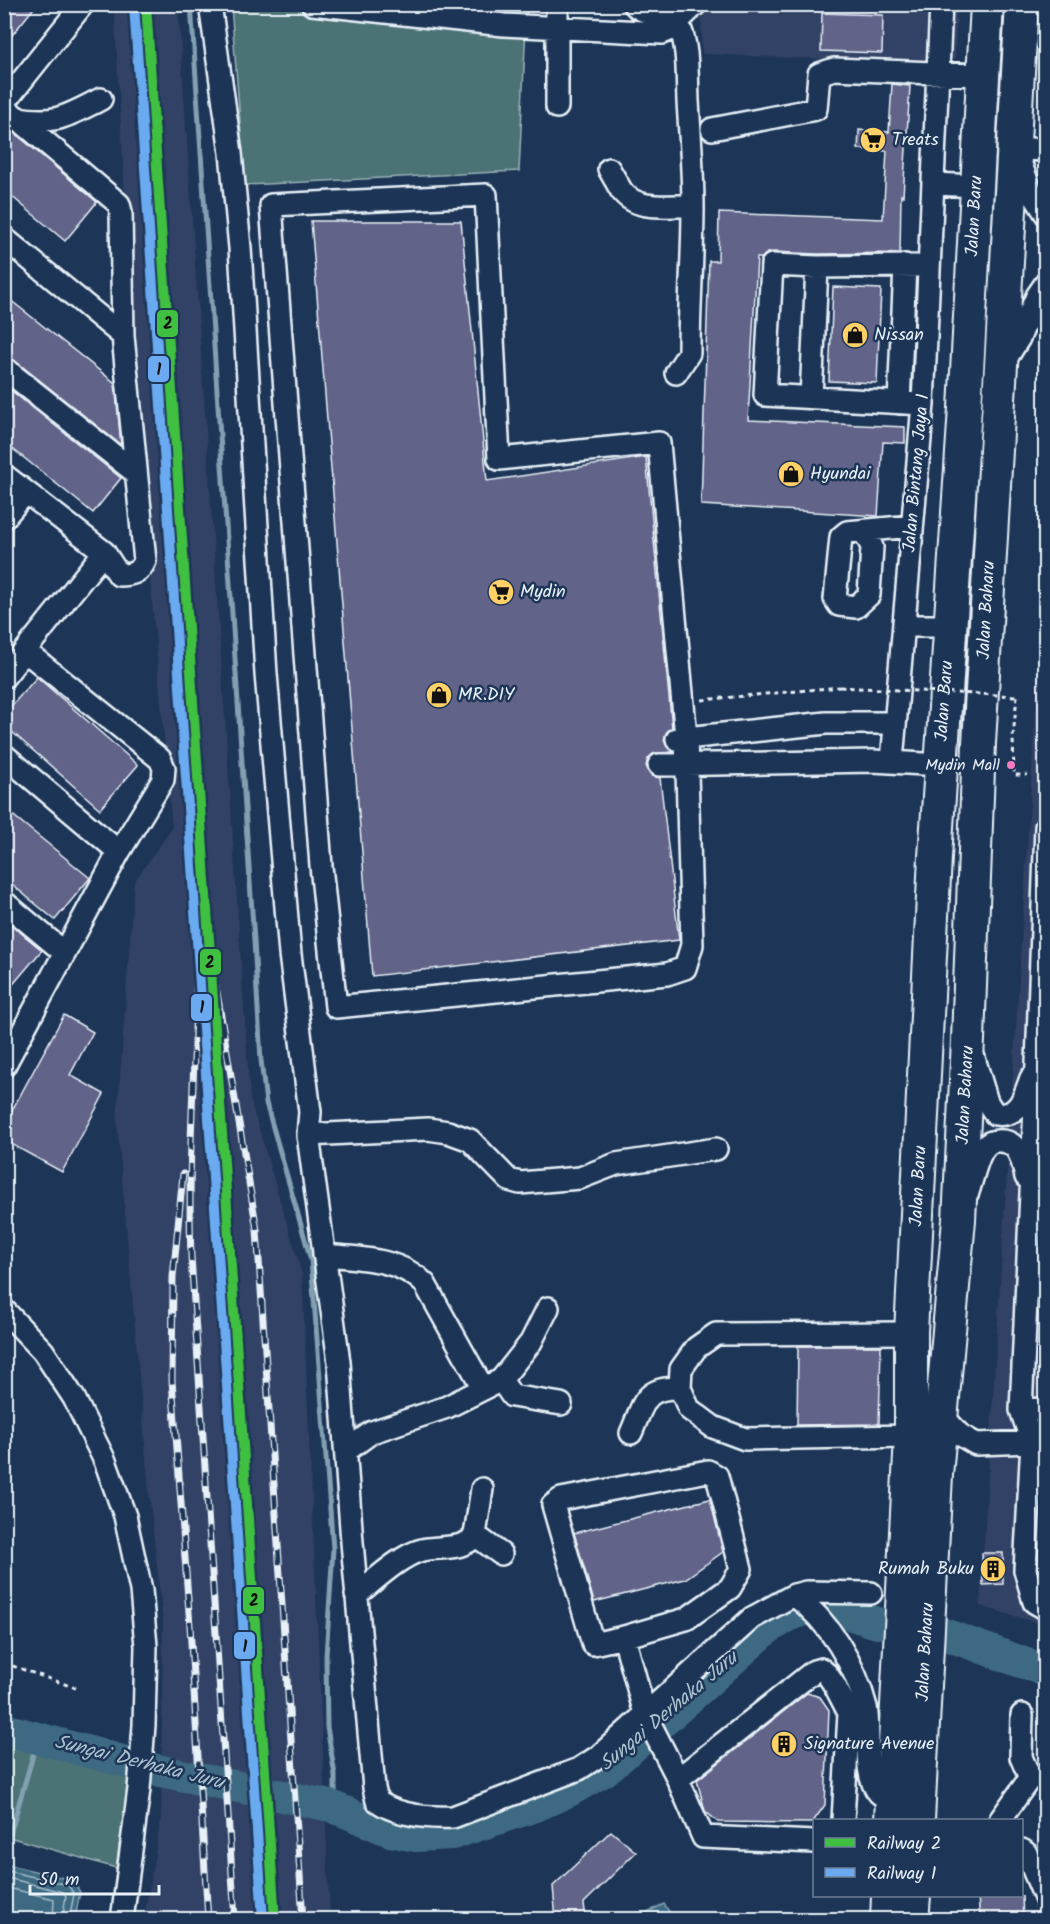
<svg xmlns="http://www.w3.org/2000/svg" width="1050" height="1924" viewBox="0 0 1050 1924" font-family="Kalam,sans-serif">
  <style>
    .built { fill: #324366 }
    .green { fill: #4b7275; stroke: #9ab2b6; stroke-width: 1.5 }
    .water { fill: #3e6a82; stroke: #82a0b1; stroke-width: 1.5 }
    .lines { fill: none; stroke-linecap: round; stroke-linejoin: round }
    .shore { stroke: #a4bbc9; stroke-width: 1.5 }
    .stream { stroke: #82a0b1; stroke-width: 5 }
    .river { stroke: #3e6a82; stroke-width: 32 }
    .building { fill: #626488; stroke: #e8f1f8; stroke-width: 1.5 }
    .minor-casing { stroke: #e8f1f8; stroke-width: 26 }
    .highway-casing { stroke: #e8f1f8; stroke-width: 36 }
    .path { stroke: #e8f1f8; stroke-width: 3; stroke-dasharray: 4.5 4.5; stroke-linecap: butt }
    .minor { stroke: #1d3557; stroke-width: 21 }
    .highway { stroke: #1d3557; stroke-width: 32 }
    .rail-casing { stroke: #e8f1f8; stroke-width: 7 }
    .rail { stroke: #1d3557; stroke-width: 4.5; stroke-dasharray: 14; stroke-linecap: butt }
    .path-bridge { stroke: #e8f1f8; stroke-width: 3; stroke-dasharray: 4.5 4.5; stroke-linecap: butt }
    .rail-1-casing { stroke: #1d3557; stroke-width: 15 }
    .rail-2-casing { stroke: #1d3557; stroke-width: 15 }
    .rail-1 { stroke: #40c040; stroke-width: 10 }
    .rail-2 { stroke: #6baaf1; stroke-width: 10 }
    .bus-dot { fill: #fe7ac1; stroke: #1d3557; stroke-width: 2 }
    .labels { text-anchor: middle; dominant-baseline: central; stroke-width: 5; stroke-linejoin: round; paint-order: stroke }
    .bus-label { font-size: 16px; fill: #e8f1f8; stroke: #1d3557; text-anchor: end }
    .poi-label { font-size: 18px; fill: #e8f1f8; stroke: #1d3557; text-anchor: start }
    .street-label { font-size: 18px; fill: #e8f1f8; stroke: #1d3557 }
    .water-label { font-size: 20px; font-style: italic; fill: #acc2cf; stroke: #1d3557 }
    .line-badge { stroke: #1d3557; stroke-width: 2 }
    .pale-badge-label { font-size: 16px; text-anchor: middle; font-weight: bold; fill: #111 }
  </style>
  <rect width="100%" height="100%" fill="#1d3557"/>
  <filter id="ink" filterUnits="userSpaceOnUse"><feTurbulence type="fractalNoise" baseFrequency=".0167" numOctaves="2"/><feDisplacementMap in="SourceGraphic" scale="12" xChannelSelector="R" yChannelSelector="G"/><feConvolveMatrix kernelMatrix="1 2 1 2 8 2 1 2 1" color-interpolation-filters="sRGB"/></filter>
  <g filter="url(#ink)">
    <path class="built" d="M706,4l251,1 -2,54h-134l-119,-5 -1,-47z
      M114,5h64l72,1094 52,175 28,645h-186l17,-100 2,-196 -14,-132 -32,-371 17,-238 38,-54 -31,-354z
      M1045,561v1064l-65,-19z"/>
    <path class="green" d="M231,5h296l-8,166 -274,14z
      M4,1738l126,34 -14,96 -111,-32z"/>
    <path class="water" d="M5,1864l67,16 8,12 -5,27h-70z
      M664,1904l10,15h-41z"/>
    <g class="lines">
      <path class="shore" d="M4,1870l64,15 6,9 -5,26
        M4,1877l59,15 3,4 -4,24
        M4,1887l50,12 -1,21"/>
      <path class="stream" d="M191,4l63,937 7,119 5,43 45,157 22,289 -7,107 1,71 8,48v23l-4,8
        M4,1855l34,-117"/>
      <path class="river" d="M944,1634l102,37
        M4,1729l152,41 175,36 59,25 26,5 36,-2 84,-28 35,-16 33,-19 63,-53 100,-89 23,-14 30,-10 57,18"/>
    </g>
    <path class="building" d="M4,4h33l-33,41z
      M822,13l61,2 -1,38 -61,-2z
      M892,84l18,2 -7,110 -2,-1 -1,58 -83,1 -44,-2 -6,1 -5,5h-5l-9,162 157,7v16l-22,-1 -5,74 -177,-11 8,-244h9l1,-48 164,6 4,-68 -29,-2 1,-19 30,2z
      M4,124l93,78 -32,39 -61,-51z
      M311,221h150l26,260 159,-24 26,271 -6,5 -2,7 3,7 7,5 -21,2 -5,5 -2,7 6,10 8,2 19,162 -307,36z
      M833,287l48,2 -4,94 -48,-2z
      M4,295l111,88 6,62 -117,-93z
      M4,385l117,93 -28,35 -89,-71z
      M37,677l101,88 -38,44 -96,-84v-11z
      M4,808l86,70 -35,42 -51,-42z
      M4,919l38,31 -38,45z
      M64,1015l29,17 -23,43 34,19 -42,78 -58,-32v-15z
      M798,1346h83l-2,78 -82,1z
      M710,1499l13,53 -38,27 -91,23 -20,-69z
      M982,1553h21v31l-20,1z
      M807,1693l13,4 9,13 -4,95 -13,18 -94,-1 -13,-11 -8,-31z
      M611,1831l25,21 -52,51 2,17h-30l-3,-34z
      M978,1896h44l1,24h-43z"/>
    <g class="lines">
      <defs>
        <path id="minor" d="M210,4l21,149 9,95 26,426 24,280 20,158 -2,23 31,227 13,180 22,246 3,13c21,15 51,17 76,16l126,-48 20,-13 153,-138 42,-23 12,-3 65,1
          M312,4l192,21 158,8 7,-3 27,-26
          M557,4v103
          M634,4c11,13 35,6 44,20 11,18 9,57 10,77 2,35 5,71 5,106 0,49 -4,98 -4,146l-13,20
          M4,103l79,-99
          M4,107l115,97 2,8 2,124 22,225c-5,12 -14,14 -26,14l-15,-23 -100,-77
          M17,118c41,6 48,-1 84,-19
          M712,129l104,-20 3,-35 15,-5 149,6
          M1046,150l-31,-2 15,41 16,25
          M609,169c4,7 8,14 12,21 15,22 48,15 72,16
          M934,184l43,2
          M486,195l13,264 160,-16 27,294 6,208 -7,23 -18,6 -331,33 -15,-141 -50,-661z
          M4,238l119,98
          M817,267l100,-1
          M1004,362l15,-24 18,-42 9,-13
          M4,368l132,105
          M811,398l6,-131 -45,-2 -7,130c53,3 105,6 158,9
          M899,403l6,-138
          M4,518l22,-26
          M864,531l8,16 -3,48 -13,12 -17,-2 -4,-6 6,-62 6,-5 65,-6
          M904,626h46
          M4,677l100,-125
          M677,739l149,-16h69
          M4,755l115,97
          M892,761l31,-357 18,-400
          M659,765l214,-4 68,4
          M1046,827l-9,236 -16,347 11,32 14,-2
          M4,902l61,51
          M974,1058l13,44 8,12c24,4 29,-17 36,-36
          M4,1066l115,-214 44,-72 1,-12 -4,-9 -135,-108
          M308,1135l120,-6 20,3 22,8 39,40 11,3 60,-5 36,-14 100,-15
          M968,1192c4,-11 9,-37 17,-45 3,-4 7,-6 12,-6 22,-2 25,19 29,36
          M324,1255c34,3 76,3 101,29l58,104
          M4,1310l39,41 31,47 31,63 20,55 16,74 5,56 -2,79 -5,64 -17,131
          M911,1333l-195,1 -20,14 -15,21 -1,19 9,21 24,18 32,12 166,-3
          M501,1380l11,16 49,8
          M1021,1410l25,-1
          M942,1415l17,19 17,10 56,-2 -7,128 9,32 12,7
          M631,1433c13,-29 12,-46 49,-45
          M346,1451l26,-19 75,-25 54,-27 30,-38 17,-34
          M475,1535l26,19
          M356,1595c18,-14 45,-40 66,-45 17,-4 43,1 53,-15l7,-46
          M794,1595c35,26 61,69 72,112 5,22 -4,69 13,86 3,3 9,5 13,7
          M624,1637l62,-18 44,-31 11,-19 -24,-93 -9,-5 -147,28 -8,6 40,139 31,-7 21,77 30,59 28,64 111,5
          M1022,1715l-1,42 9,21
          M678,1779l136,-108 7,-2 6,5 8,12 14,27 -6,107
          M1000,1820l30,-42 16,-1
          M1022,1850l4,3 20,47"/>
        <path id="highway" d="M891,1820l20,-384v-103l24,-476 30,-449 22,-404
          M918,1820l18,-345 23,-255 9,-180 11,-297 43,-739
          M887,1920l1,-24
          M912,1920l2,-24"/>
      </defs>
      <use href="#minor" class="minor-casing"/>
      <use href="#highway" class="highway-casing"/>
      <path class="path" d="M1017,696l-4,41 1,38h13
        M702,700l138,-13
        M4,1663l72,25"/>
      <use href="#minor" class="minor"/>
      <use href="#highway" class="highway"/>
      <defs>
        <path id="rail" d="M170,530c7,55 17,109 23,164
          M194,891l1,-157
          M208,939l49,291 46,690
          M197,940c0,105 -10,211 -6,316l44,664
          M183,1174l-10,103 -1,103 18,246 18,294"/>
      </defs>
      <use href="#rail" class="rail-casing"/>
      <use href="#rail" class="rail"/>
      <path class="path-bridge" d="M840,687l177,9"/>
      <defs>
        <path id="rail-1" d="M146,4l129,1916"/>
        <path id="rail-2" d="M134,5l129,1915"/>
      </defs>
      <use href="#rail-1" class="rail-1-casing"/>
      <use href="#rail-2" class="rail-2-casing"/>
      <use href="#rail-1" class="rail-1"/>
      <use href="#rail-2" class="rail-2"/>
    </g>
  </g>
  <defs>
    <symbol id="supermarket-disc" viewBox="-11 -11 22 22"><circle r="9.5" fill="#ffd166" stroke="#1d3557"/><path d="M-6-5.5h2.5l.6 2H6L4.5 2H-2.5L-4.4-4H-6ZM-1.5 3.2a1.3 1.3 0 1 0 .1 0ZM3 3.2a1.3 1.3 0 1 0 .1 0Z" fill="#111"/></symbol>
    <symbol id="shop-disc" viewBox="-11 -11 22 22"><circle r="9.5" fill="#ffd166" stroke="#1d3557"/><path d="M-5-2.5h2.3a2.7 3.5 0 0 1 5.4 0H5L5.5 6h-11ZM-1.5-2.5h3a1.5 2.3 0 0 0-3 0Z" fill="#111"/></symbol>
    <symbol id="building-disc" viewBox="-11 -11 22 22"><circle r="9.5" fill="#ffd166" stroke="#1d3557"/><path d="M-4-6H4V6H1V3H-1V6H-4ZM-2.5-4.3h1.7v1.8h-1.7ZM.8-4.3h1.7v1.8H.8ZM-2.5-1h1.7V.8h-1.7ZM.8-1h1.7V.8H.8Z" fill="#111"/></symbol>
  </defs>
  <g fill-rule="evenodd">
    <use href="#supermarket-disc" x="858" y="125" width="30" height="30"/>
    <use href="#shop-disc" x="840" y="320" width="30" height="30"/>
    <use href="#shop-disc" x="776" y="459" width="30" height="30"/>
    <use href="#supermarket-disc" x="486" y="577" width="30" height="30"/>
    <use href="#shop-disc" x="424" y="680" width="30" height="30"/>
    <use href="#building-disc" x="978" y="1554" width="30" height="30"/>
    <use href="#building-disc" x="769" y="1729" width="30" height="30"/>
  </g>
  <circle class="bus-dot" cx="1011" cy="765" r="5"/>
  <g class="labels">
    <g class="bus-label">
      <text x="1000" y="765">Mydin Mall</text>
    </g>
    <g class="poi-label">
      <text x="892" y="140">Treats</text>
      <text x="874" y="335">Nissan</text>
      <text x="810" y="474">Hyundai</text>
      <text x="520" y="592">Mydin</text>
      <text x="458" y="695">MR.DIY</text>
      <text x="974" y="1569" text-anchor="end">Rumah Buku</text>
      <text x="804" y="1744">Signature Avenue</text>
    </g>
    <g class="street-label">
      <text transform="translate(975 216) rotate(-87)">Jalan Baru</text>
      <text transform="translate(917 473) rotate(-85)">Jalan Bintang Jaya 1</text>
      <text transform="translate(987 610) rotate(-87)">Jalan Baharu</text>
      <text transform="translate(945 701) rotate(-86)">Jalan Baru</text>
      <text transform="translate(966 1095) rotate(-87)">Jalan Baharu</text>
      <text transform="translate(919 1186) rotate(-87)">Jalan Baru</text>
      <text transform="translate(926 1652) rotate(-87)">Jalan Baharu</text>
    </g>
    <g class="water-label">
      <text transform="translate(669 1712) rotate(-40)">Sungai Derhaka Juru</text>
      <text transform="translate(139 1763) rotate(14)">Sungai Derhaka Juru</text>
    </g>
  </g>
  <g class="line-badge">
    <rect x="156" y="309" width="23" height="29" rx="6" fill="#40c040"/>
    <rect x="147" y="355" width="23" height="28" rx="6" fill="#6baaf1"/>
    <rect x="199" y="948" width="23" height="28" rx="6" fill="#40c040"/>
    <rect x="190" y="993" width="23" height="29" rx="6" fill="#6baaf1"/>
    <rect x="242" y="1586" width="23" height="29" rx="6" fill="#40c040"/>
    <rect x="233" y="1631" width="23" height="29" rx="6" fill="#6baaf1"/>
  </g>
  <g class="pale-badge-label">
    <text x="168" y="329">2</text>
    <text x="159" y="375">1</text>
    <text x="210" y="968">2</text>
    <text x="202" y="1013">1</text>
    <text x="254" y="1606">2</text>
    <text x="245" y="1652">1</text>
  </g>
  <rect width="1050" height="1924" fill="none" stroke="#1d3557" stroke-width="24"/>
  <rect x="12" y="12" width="1026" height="1900" fill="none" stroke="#e8f1f8" stroke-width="2" filter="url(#ink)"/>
  <rect x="813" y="1819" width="210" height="78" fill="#1d3557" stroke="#6e8097" stroke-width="1.5"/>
  <rect x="825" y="1838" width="30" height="9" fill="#40c040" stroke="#6e8097" stroke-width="1.5"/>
  <text x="867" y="1849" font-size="18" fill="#e8f1f8">Railway 2</text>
  <rect x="825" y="1868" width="30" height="9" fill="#6baaf1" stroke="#6e8097" stroke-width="1.5"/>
  <text x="867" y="1879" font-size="18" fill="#e8f1f8">Railway 1</text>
  <path d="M30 1885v9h129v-9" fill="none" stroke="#e8f1f8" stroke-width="3"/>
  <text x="39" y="1885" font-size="18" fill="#e8f1f8" stroke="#1d3557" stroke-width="4.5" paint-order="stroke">50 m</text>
</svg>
